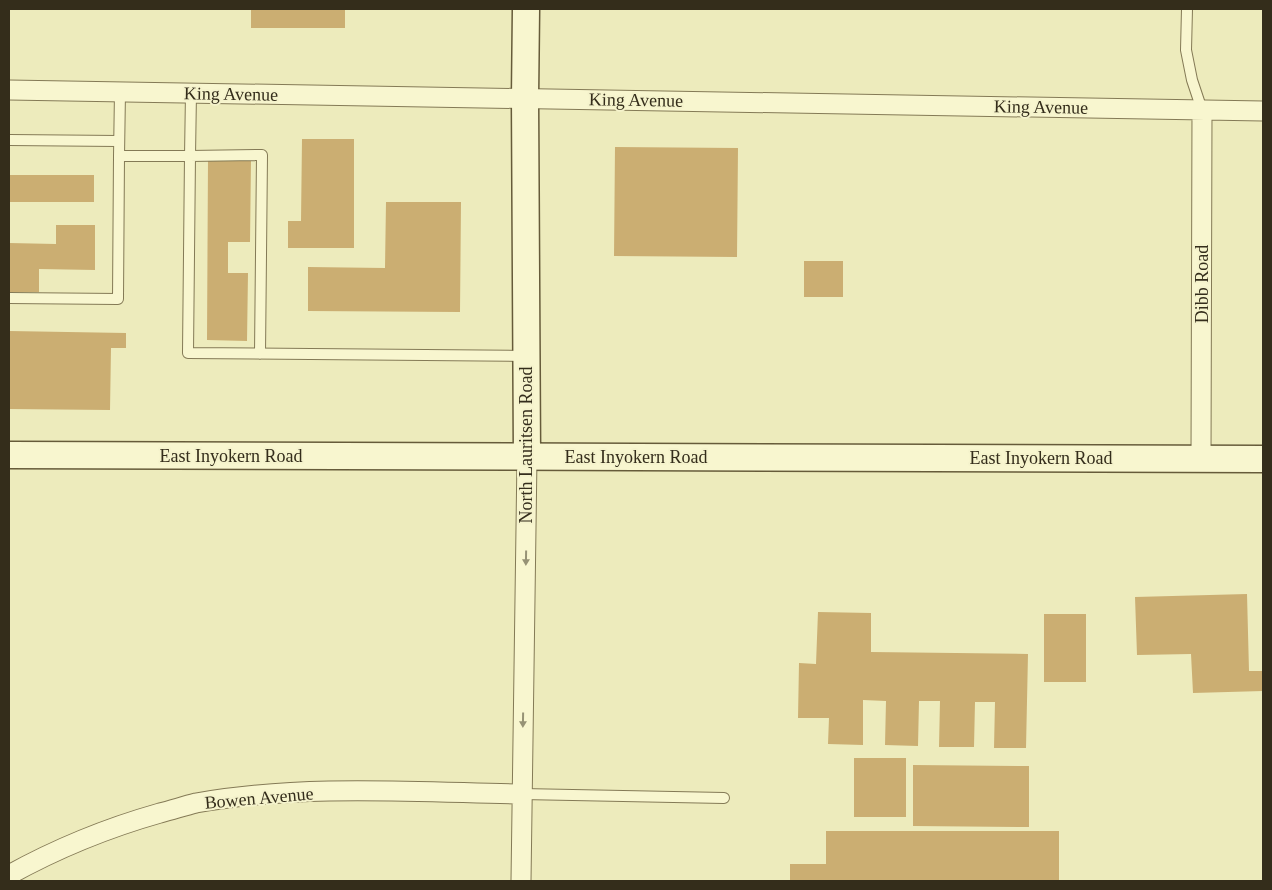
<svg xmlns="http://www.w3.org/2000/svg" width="1272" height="890" viewBox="0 0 1272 890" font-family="'Times New Roman',serif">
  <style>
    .building { fill: #cbae72 }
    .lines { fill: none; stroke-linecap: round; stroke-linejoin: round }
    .lane-casing { stroke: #847a56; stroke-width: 12 }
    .street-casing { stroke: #847a56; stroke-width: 21 }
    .secondary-casing { stroke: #665b3a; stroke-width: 29 }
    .lane { stroke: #f8f6cf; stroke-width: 10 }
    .street { stroke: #f8f6cf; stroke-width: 19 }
    .secondary { stroke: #f8f6cf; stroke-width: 26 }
    .oneway { fill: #969275 }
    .labels { text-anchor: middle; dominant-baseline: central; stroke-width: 4; stroke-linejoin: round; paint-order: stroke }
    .street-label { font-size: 18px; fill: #342d1b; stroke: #f5f3cc }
  </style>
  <rect width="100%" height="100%" fill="#edebbc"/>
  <path class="building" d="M251,9h94v19h-94z
    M302,139h52v109h-66v-27h13z
    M615,147l123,1 -1,109 -123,-1z
    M208,160h43l-1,82h-22v31h20l-1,68 -40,-1z
    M9,175h85v27h-85z
    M386,202h75l-1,110 -152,-1v-44l77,1z
    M56,225h39v45l-56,-1v23h-30v-49l47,1z
    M804,261h39v36h-39z
    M9,331l117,2v15h-15l-1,62 -101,-1z
    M1247,594l2,77h14v20l-70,2 -2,-39 -54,1 -2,-58z
    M818,612l53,1v39l157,2 -2,94h-32l1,-46h-20l-1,45h-35l1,-46h-21l-1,45 -33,-1 1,-44 -23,-1v45l-35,-1 1,-26h-31l1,-55 17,1z
    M1044,614h42v68h-42z
    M854,758h52v59h-52z
    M913,765l116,1v61l-116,-1z
    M826,831h233v50h-269v-17h36z"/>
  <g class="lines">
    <defs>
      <path id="lane" d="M1187,9l-1,41 6,30 10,30
        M191,93l-1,63 72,-1 -2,199
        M9,140l109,1
        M119,156l1,-64
        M9,298l109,1 1,-143h71l-2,197 337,3
        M522,794l202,4"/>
      <path id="street" d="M9,90l1254,21
        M1201,459l1,-349
        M9,875c47,-26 98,-47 151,-62 12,-3 24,-7 36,-10 107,-19 218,-11 326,-9
        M521,881l6,-424"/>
      <path id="secondary" d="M526,9l-1,89 2,359
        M9,455l1254,4"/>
    </defs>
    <use href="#lane" class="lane-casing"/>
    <use href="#street" class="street-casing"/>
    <use href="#secondary" class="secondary-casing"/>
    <use href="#lane" class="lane"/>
    <use href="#street" class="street"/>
    <use href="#secondary" class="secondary"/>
  </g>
  <defs><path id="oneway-solid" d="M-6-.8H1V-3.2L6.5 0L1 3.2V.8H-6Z" transform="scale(1.25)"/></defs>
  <g class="oneway">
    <use href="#oneway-solid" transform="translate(526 558) rotate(91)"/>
    <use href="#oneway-solid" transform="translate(523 720) rotate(91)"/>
  </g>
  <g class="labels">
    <g class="street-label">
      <text transform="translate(231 94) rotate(1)">King Avenue</text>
      <text transform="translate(636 100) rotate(1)">King Avenue</text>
      <text transform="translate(1041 107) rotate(1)">King Avenue</text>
      <text transform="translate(1202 284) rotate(-90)">Dibb Road</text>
      <text transform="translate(526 445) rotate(-90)">North Lauritsen Road</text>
      <text x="231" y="456">East Inyokern Road</text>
      <text x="636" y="457">East Inyokern Road</text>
      <text x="1041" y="458">East Inyokern Road</text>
      <text transform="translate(259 798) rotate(-5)">Bowen Avenue</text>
    </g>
  </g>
  <rect width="1272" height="890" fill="none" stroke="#342d1b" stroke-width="20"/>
</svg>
